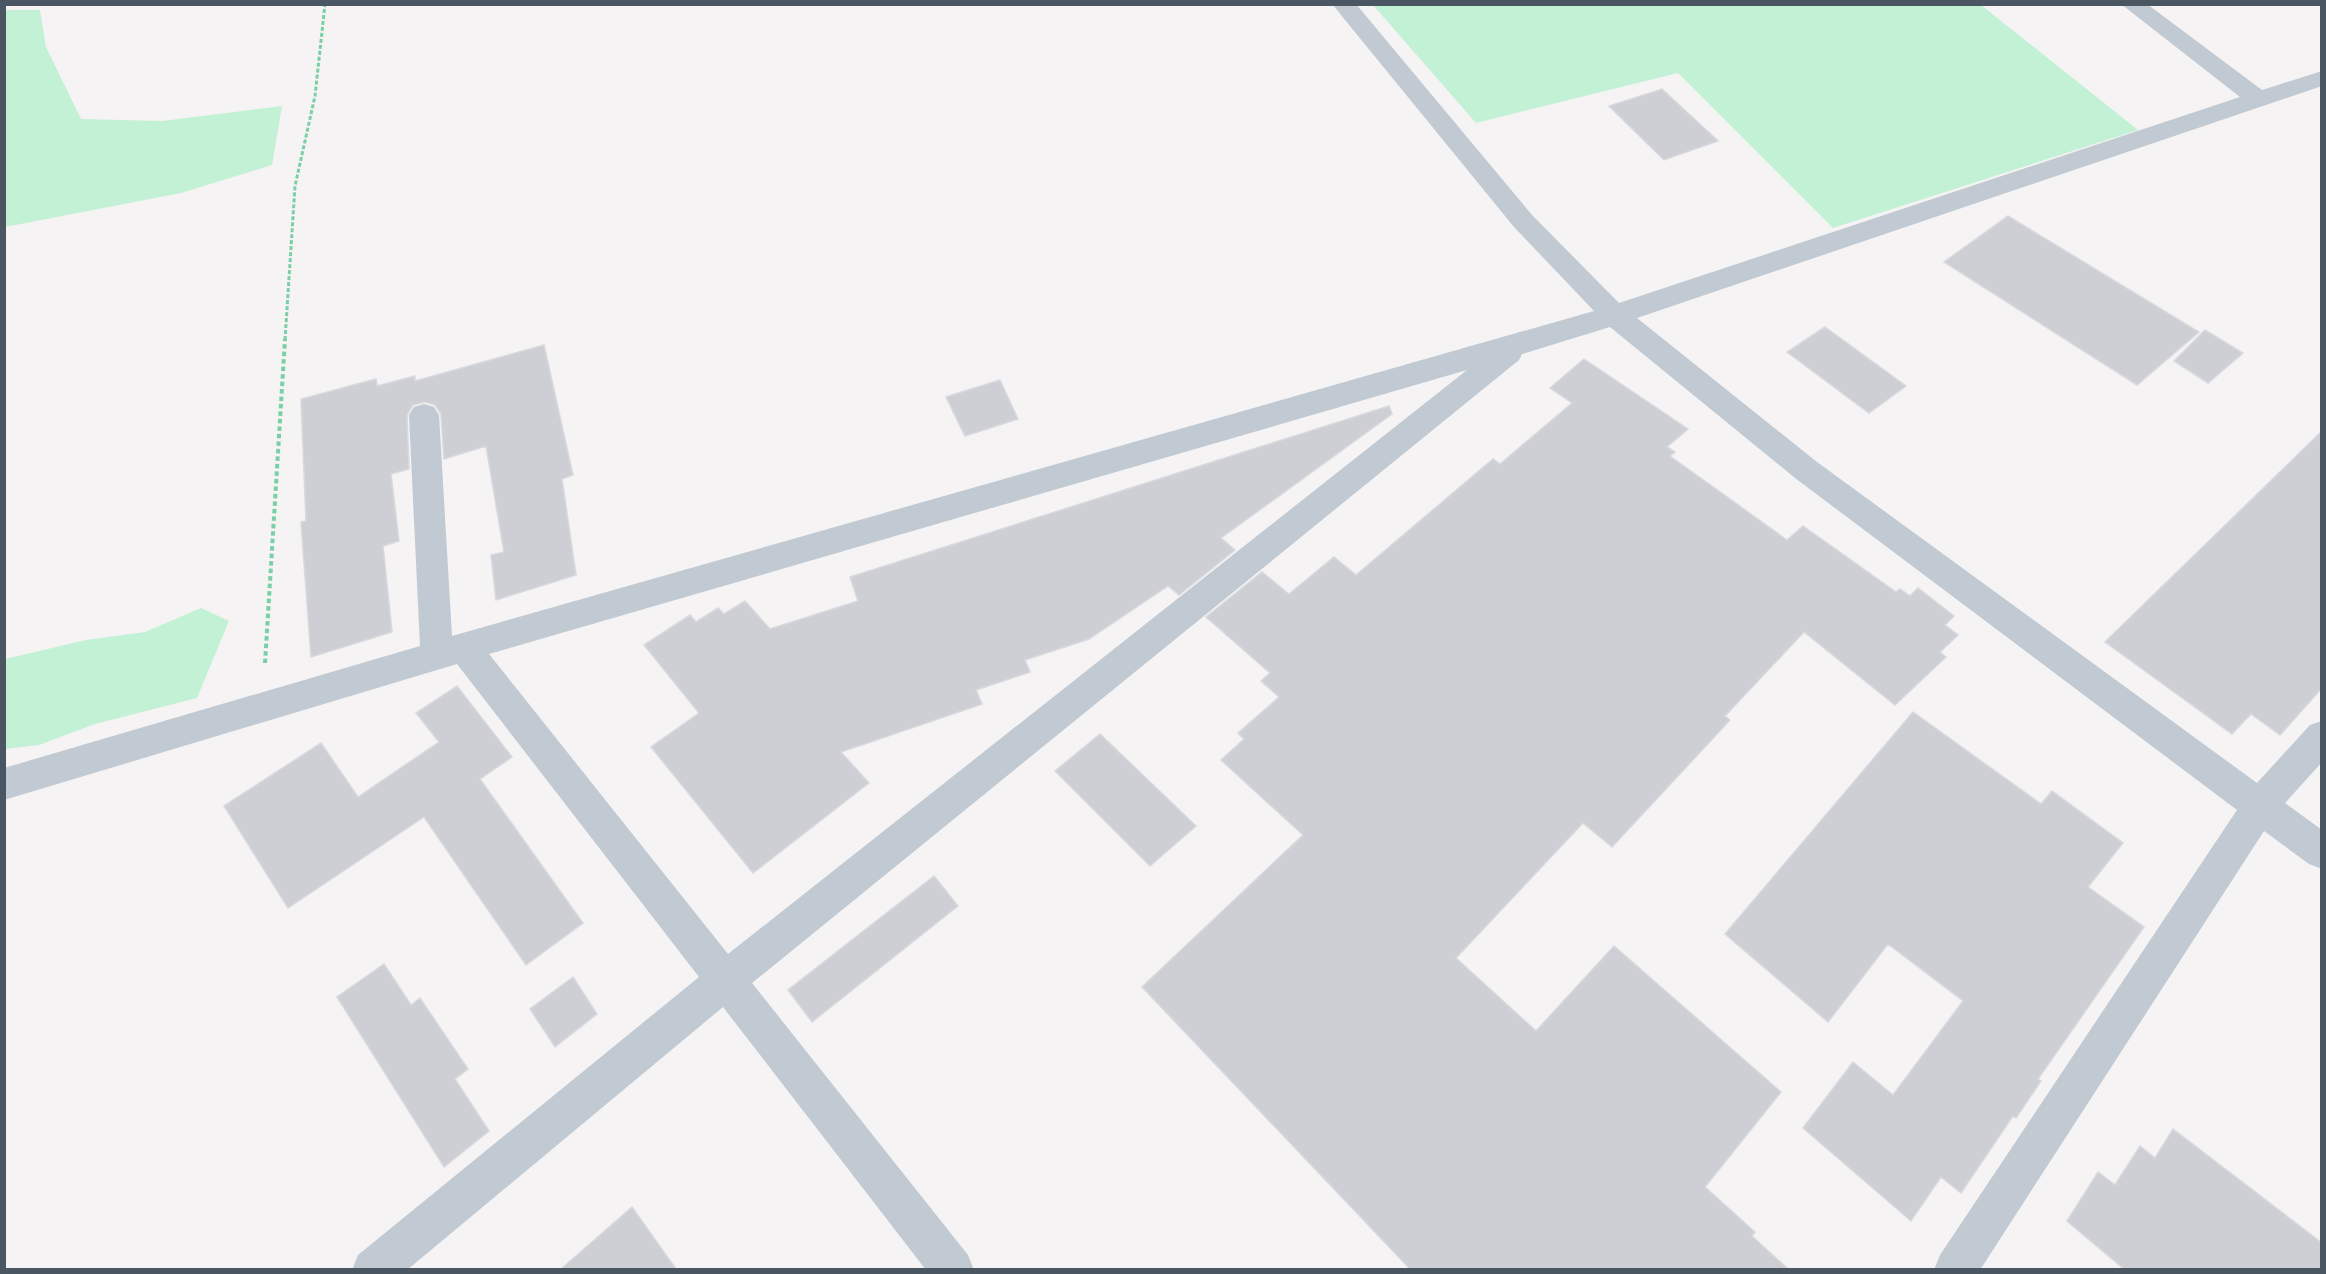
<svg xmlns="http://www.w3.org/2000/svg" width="2326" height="1274" viewBox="0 0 2326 1274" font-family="'Public Sans',sans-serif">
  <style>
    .green { fill: #c3f1d5 }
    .building { fill: #cdcfd5; stroke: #d7d9de; stroke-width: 1.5 }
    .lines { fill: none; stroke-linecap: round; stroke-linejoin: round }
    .path-far1 { stroke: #7ad0a6; stroke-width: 3; stroke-dasharray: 4 2; stroke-linecap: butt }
    .path { stroke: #7ad0a6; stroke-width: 4; stroke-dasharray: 4.5 3; stroke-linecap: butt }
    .minor { fill: #c1cad2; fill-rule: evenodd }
  </style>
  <rect width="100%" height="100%" fill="#f5f3f3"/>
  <path class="green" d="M1373,5h608l157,125 -305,98 -155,-155 -202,50z
    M5,10h35l6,37 35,72 81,2 120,-15 -10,59 -91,28 -176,34z
    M201,608l28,13 -32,77 -102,26 -56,21 -34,4v-90l81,-19 59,-8z"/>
  <path class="building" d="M1662,89l56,52 -54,19 -55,-54z
    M2008,216l191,116 -62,53 -193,-123z
    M1825,327l81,59 -37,27 -82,-61z
    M2205,330l38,23 -35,30 -34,-22z
    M544,345l29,130 -11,4 14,96 -80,25 -5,-45 13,-3 -18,-106 -42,13 -3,-45 -6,-9 -10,-3 -12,3 -6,10 2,54 -18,5 8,67 -16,5 9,86 -81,25 -10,-135 5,-1 -5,-122 75,-20 1,7 38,-10v5z
    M1584,359l104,70 -21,18 8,5 -5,4 117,84 16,-14 93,66 4,-3 10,7 8,-8 36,28 -9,9 13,10 -18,17 6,5 -51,48 -91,-73 -79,84 5,4 -118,127 -29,-24 -127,135 80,73 78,-85 167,146 -76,95 50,45 -3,4 36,33h-378l-268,-282 161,-152 -82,-75 23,-21 -6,-6 41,-36 -18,-16 9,-8 -64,-56 56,-45 27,22 45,-37 22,18 137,-116 7,5 72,-61 -22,-15z
    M1000,380l18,39 -53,17 -19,-39z
    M1389,406l3,8 -171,124 14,12 -56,45 -11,-9 -79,53 -64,21 5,12 -54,18 6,14 -141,48 28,31 -116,90 -102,-126 48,-34 -55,-68 46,-30 6,7 22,-14 6,6 21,-13 25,28 88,-28 -8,-24z
    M2322,431v257l-42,47 -29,-21 -19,20 -127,-92z
    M457,686l55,71 -32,22 103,144 -57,42 -102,-148 -136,91 -64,-102 97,-63 37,54 81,-55 -23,-29z
    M1913,712l128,92 11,-13 71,52 -35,44 56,40 -106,152 3,2 -25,37 -3,-2 -52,77 -20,-16 -30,44 -108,-93 50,-66 40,33 70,-94 -75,-57 -60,78 -103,-88z
    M1100,734l96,92 -46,40 -95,-95z
    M934,876l24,30 -146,116 -24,-32z
    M384,964l27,41 9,-7 48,71 -13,10 34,52 -45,36 -107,-170z
    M573,977l24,37 -42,33 -25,-38z
    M2173,1129l149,114v26h-198l-57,-48 31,-49 17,13 25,-39 15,12z
    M632,1207l44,62h-115z"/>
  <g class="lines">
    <path class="path-far1" d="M285,340l10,-154 20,-90 10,-92"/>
    <path class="path" d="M265,663l20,-324"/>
    <path class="minor" d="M1332,4h24l176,211 87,88 621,-206 -119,-93h26l115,86 60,-19v15l-685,232 180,144 440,321 53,-58 12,-4v41l-37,41 37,27v39l-13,-5 -45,-33 -284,439h-46l6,-15 297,-445 -442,-332 -185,-151 -88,27 -3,6 -767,623 216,272 6,15h-48l-203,-263 -316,263h-55l6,-15 341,-278 -242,-313 -453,136v-32l416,-122 -11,-231 5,-8 10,-3 10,3 5,8 13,221 1142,-325 -80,-84zM1467,370l-739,584 -239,-300z"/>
  </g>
  <rect width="2326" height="1274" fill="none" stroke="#4a5661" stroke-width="12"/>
</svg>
